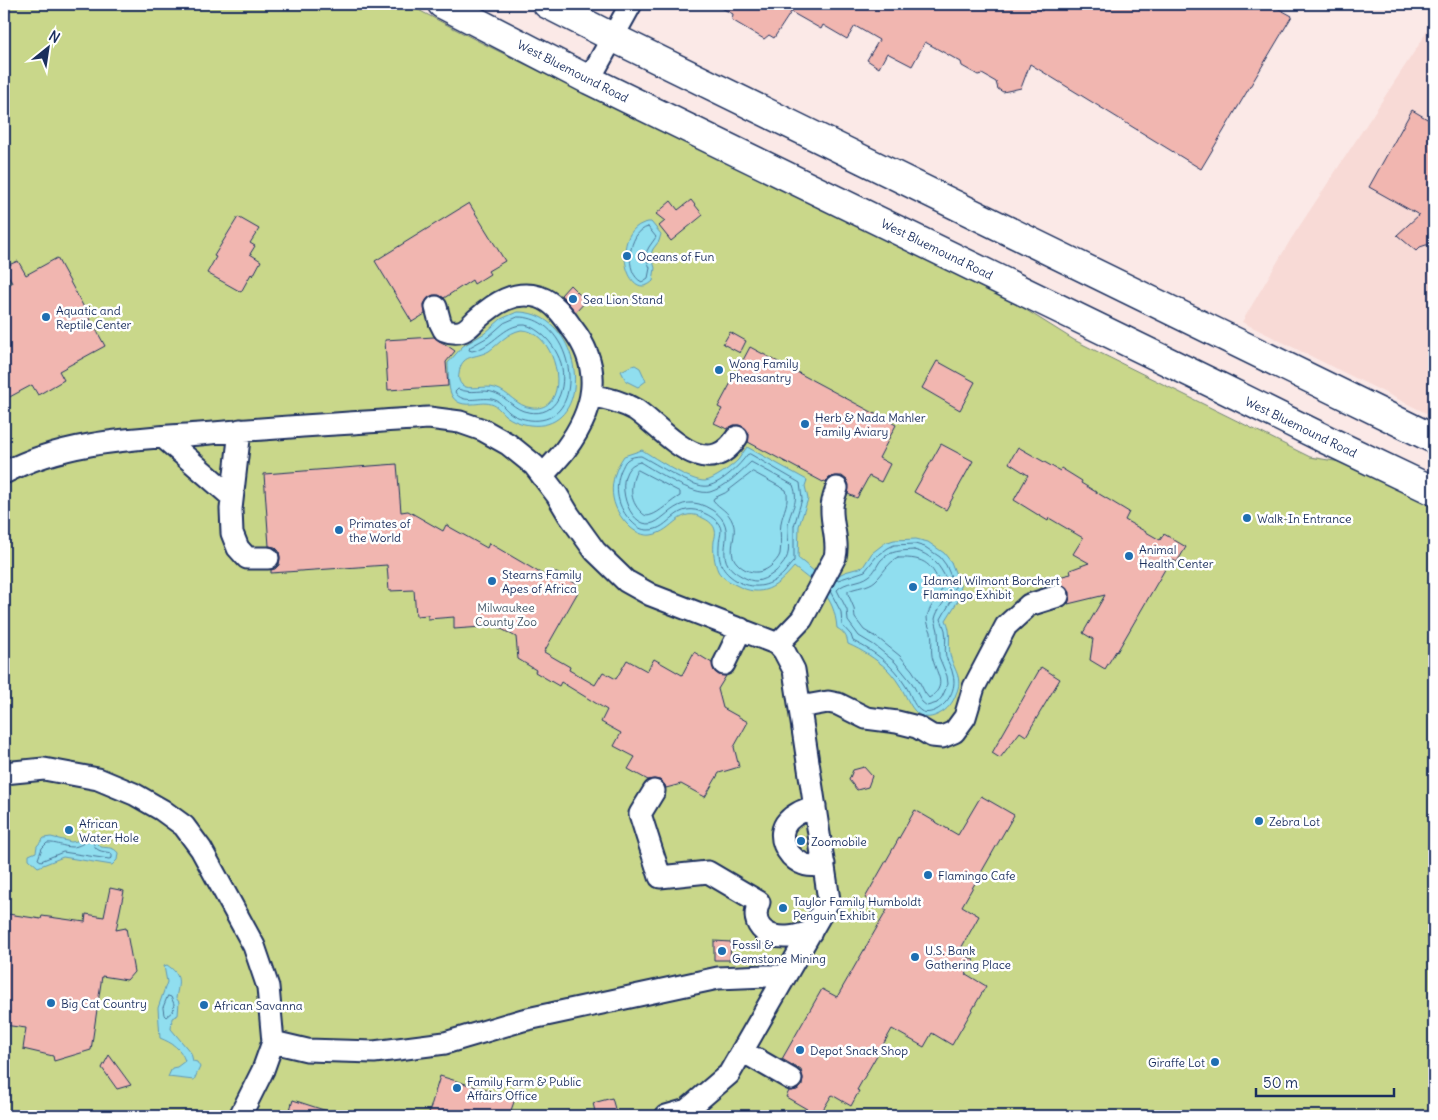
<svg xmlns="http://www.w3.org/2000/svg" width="1438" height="1120" viewBox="0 0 1438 1120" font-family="Delius,sans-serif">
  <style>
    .built { fill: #f8dad6 }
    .green { fill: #c9d78a; stroke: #728374 }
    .water { fill: #90deef; stroke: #6198b5; fill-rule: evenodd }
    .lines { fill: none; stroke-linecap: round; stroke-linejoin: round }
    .shore { stroke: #4a7598; stroke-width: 1 }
    .building { fill: #f1b6b0; stroke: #1b2f5e }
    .street-casing { stroke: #1b2f5e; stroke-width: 25 }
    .primary-casing { stroke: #1b2f5e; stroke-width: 31 }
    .street { stroke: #fff; stroke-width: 21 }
    .primary { stroke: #fff; stroke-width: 28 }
    .poi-dot { fill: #1f6fb2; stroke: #fff; stroke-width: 2 }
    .labels { text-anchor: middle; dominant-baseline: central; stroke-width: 5; stroke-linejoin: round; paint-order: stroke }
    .street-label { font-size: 12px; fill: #1b2f5e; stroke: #fff }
    .poi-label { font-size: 12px; fill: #1b2f5e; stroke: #fff; text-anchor: start }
    .park-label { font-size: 12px; fill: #465969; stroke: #fff }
  </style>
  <rect width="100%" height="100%" fill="#fbe9e7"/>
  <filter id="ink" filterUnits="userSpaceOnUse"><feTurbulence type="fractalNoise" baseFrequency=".02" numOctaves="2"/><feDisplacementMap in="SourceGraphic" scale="10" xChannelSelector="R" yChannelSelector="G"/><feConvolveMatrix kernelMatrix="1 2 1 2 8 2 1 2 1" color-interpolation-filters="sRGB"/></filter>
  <g filter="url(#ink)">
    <path class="built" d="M1434,15v402l-192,-95 49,-83 131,-199z"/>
    <path class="green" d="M4,4h403l73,38 73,36 433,209 29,16 59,37 236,117 37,6 87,42v611h-1430z"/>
    <path class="water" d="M648,222h3l10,12 -2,7 -6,8 -2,5 4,14 -2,13c-26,25 -45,-52 -5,-59z
      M517,312c68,-1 80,121 13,113 -8,-1 -18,-4 -25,-10 -5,-4 -7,-9 -14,-11 -7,-2 -12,0 -19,0 -27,3 -23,-23 -24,-41l15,-17 22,-13 16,-14zM521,330c37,0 53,82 11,78 -16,-2 -23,-16 -37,-20 -9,-3 -27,3 -33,-3 -3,-3 -4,-7 -3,-11 2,-21 16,-15 30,-23 11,-8 18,-18 32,-21z
      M635,365l5,3 6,13 -8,6 -12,-6 -5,-10 8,-4z
      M747,447l60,33 -2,6 3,13 -9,27 -1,32 17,14 20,5 10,-5 18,-5 9,-14 13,-10 9,-3 22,-1 12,3 16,11 7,9 9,23 1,7 -2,7 -13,21c6,13 2,21 4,34 3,16 14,23 6,40 -3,9 -9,16 -17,20 -21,11 -28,-8 -36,-23 -4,-8 -10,-16 -16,-22 -11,-10 -25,-19 -39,-25 -1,-8 -4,-12 -11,-16 -3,-34 -19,-41 -43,-61 -17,20 -32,32 -58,18 -6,-3 -15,-8 -18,-14 -4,-9 -5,-20 -4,-30 1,-3 2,-8 1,-11 -1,-5 -6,-9 -10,-11 -26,-15 -31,13 -54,16 -8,1 -15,-3 -20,-7 -23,-21 -24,-47 -7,-72l18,-6c13,8 49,32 63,31 9,-1 27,-15 33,-21 3,-4 6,-9 9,-13z
      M97,833l2,5 -1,6 3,3c7,1 13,0 17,6l-1,7 -5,5 -49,-8 -25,10 -9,-8v-4l7,-3 1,-6 7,-8 7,-1 20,5 6,-1 12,-7z
      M167,965c15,10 12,17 9,33l3,4 -1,13 -6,3 -1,11 20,24 2,8 4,1 3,5 -6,13 -26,-3 4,-9 5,-1 8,-6c-4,-13 -13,-18 -25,-23l-2,-30 9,-26 -3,-16z"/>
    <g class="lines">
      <path class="shore" d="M648,227l8,10 -7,10 -3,6 1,7 3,8 -2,10 -6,4c-18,-8 -15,-50 6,-55z
        M518,317c59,-1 72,110 12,103 -7,-1 -15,-3 -21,-8 -5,-4 -8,-10 -14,-12 -13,-5 -32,6 -40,-8l3,-3c15,6 24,-1 37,4 13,5 19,17 33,19 30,6 39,-25 33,-49 -4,-12 -12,-24 -22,-31 -4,-3 -9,-6 -14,-7 -22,-1 -31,22 -53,26l-3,-1 1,-3 18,-10 16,-14z
        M750,454l50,29 2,16 -8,27v35c-4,4 -7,8 -10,12 -13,13 -28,17 -45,9 -16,-9 -21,-18 -20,-37 0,-5 2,-10 2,-15 -1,-8 -9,-13 -15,-16 -31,-16 -35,17 -58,16 -7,0 -11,-3 -16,-8 -15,-14 -18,-34 -11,-52 2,-3 3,-8 6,-10 3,-3 10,-4 14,-4 14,7 53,33 67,30 14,-3 32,-21 39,-31z
        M640,462c15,9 54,34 70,30 16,-5 29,-19 41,-30l42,23c7,19 -3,23 -5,40 -1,9 3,26 -2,34 -5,10 -19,21 -30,22 -7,0 -15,-5 -21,-9 -25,-18 8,-43 -23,-62 -38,-24 -48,21 -69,13 -21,-8 -29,-57 -3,-61z
        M638,470l42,22v4c-8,4 -21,17 -29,19 -5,2 -7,0 -10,-3 -12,-12 -11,-26 -5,-40z
        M753,472l33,18c4,12 -3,21 -5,33 -2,10 1,21 -1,31 -1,4 -6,9 -9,12 -11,9 -24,8 -34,-3 -11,-11 1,-28 -4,-40 -5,-13 -13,-14 -20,-23l1,-2 11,-5z
        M914,550c17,4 26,15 33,31 1,3 3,7 2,11 -2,9 -12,16 -14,27l3,12 1,26 8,19 1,8 -6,13 -5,6 -10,3 -5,-4 -10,-19 -17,-21 -21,-17 -15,-9 -11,-15 -1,-11 -10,-20c8,-9 23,-7 32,-14 6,-4 8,-11 12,-16 10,-10 20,-9 33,-10z
        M898,558c28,-1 34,6 44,31 -4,9 -13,18 -15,28 0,6 2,10 4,15 2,9 -1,19 2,28 4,15 15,26 -4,38l-4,-5 -6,-12 -7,-11 -12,-14 -21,-17 -15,-9 -9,-12 -1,-10 -6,-14v-3c9,-4 20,-4 27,-10 9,-8 12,-18 23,-23z
        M830,591l11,21 1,13 9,10 2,6c21,10 40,24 52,44 6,8 7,20 16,26 5,3 11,1 15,-1 12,-6 21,-22 17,-35 -1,-7 -5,-12 -7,-18 -2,-9 1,-18 -1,-27 -1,-4 -3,-7 -4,-11l13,-23 1,-10 -9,-21 -6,-8 -15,-10 -10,-3 -21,1 -6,3 -12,9 -11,14 -30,10
        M91,839l2,1c1,12 9,11 18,13l1,2v3l-3,1 -46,-7 -22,9 -3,-2 4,-11 5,-5c9,-1 16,4 25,4 7,0 13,-5 19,-8z
        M168,996l3,1 3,7 -1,7 -7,6 -2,-2 -1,-7z"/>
    </g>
    <path class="building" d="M714,4h315l13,7 5,-7h223l22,12 -91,153 -171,-105 -9,24 -18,4 -5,-3 -2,-7 -14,-8 -4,1 -16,-9 -1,-4 -36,-20 -13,24 -25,-13 -8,15 -12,-8 12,-20 -24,-14 -8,13 -24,-14 -2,4 -30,-17 -17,26 -5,-3 -5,4 -32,-19 1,-6z
      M1412,110l22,13v122h-8l-6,2 -4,4 -19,-16 22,-20 -50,-28z
      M691,200l12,15 -32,26 -12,-15 6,-5 -9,-7 15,-13 7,9z
      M469,203l36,58 -17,10 2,3 -16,10 -2,-4 -28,18 -5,-3h-6l-5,3 -4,6 1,10 -13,8 -37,-61z
      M238,217l21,12 -9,14 5,3 -5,8 11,7 -8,15 -2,-2 -10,18 -34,-19 9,-16 -2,-1z
      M57,258l48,88 -46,25 5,9 -26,15 -6,-10 -28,15v-113l8,-4 -8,-16 14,-6 8,14z
      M570,285l16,16 -10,11 -15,-17z
      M730,332l16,9 -6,12 -17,-9z
      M434,337l5,4 6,3 10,7 -9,11 2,24 -60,4 -3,-50z
      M750,347l146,78 -17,33 11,6 -9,18 -12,-6 -12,22 -9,-4 1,-9 -2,-5 -5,-4h-8l-5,2 -3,4 -2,-1 -1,1 -75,-40 1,-8 -4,-6 -6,-3h-5l-7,4 -13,-6 8,-14 -4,-2z
      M937,361l38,21 -15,28 -38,-22z
      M941,444l32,17 -27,49 -32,-18z
      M1018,447l42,24 1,-3 21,13 -1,2 48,29 -4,8 35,20 4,-6 22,13 -9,15 -6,-3 -54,93 -1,-1 -11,18 -15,-9 3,-21 -10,-6 22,-38 -37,9 2,-6v-6l-4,-5 -5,-3h-6l-1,-6 17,-4 -1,-4 19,-7 -16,-9 10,-16 -34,-20 -1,3 -34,-21 14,-25 -19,-12z
      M397,464l4,48 7,-1 35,20 3,-6 41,23 2,-5 58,34 4,-7 26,14 1,8 -34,60 26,15 -1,3 26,15 8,-13 13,7 11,-19 20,11 7,-12 28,16 12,-23 18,11 2,8 5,4 7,1 -8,13 5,19 25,14 -14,25 5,20 -20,6 -14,24 -24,-13 -15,4 -1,-3 -5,-5 -6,-1 -6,1 -20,-11 7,-12 -21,-11 7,-13 -20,-11 6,-12 -46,-28 -2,4 -24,-14 1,-2 -18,-11 -2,-22 -20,-11 -42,3v-12l-26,2v-4l-12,1 -2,-26 -25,1 -2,-26 -116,8v-3l4,-1 4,-4 1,-7 -1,-7 -4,-4 -6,-1 -5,-72z
      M1041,667l19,12 -34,57 -6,-4 -20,26 -8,-5z
      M864,767l8,9 -4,11 -11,3 -8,-10 4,-10z
      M981,796l33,19 -52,91 17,10 -20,36 15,8 -8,14 20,12 -34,59 -20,-12 -8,14 -32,-18 -35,61 2,1 -8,15 -19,-11 -13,21 -33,-19 3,-6 8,-1 5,-4 1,-8 -2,-8 -19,-11 40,-70 15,8 50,-87 -22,-12 50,-88 43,25z
      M110,888l14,3 -8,39 10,-2 8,44 -7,8 -25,-4 -11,74 -37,11 -1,-5 -30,-7 3,-21 -22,-3v-81l4,-30 33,5 1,-3 43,6 1,-8 18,3z
      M714,941l17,1 -1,18h-16z
      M109,1055l22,30 -14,4 -15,-21z
      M440,1076l75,23 -6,17h-81z
      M612,1098l5,18h-21l-3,-13z
      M293,1100l40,13v3h-45z"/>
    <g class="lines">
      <defs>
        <path id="street" d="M589,80l42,-76
          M436,307l4,15 4,8c5,2 9,3 15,2 7,-1 13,-8 18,-13 18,-16 37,-29 62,-22 15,5 24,18 33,31 32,41 23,82 -7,122 -7,9 -15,17 -23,26
          M592,396c15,2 30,6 44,14 29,20 69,75 101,27
          M240,430l-9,79 1,24 6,15 9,10h21
          M163,437l69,60
          M4,473c60,-32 129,-34 196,-39 76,-7 153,-11 229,-16l31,4 23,8 25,14 26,21 23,30 12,20 26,36 31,30 25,14 127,49 6,7 10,19 35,230 -100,174 -42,36 -21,6
          M778,644l24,-25 33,-62c4,-16 -4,-33 -3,-49 0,-7 3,-14 5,-20
          M724,664l17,-35
          M800,707l28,-5 10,2 28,14 31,4 20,5 15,9 10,1 12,-5 11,-15 9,-30 32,-61 23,-21 29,-9
          M4,773l40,-4 54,10 36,15 28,16 22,16 17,23 53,97 14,41 5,55 -10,28 -23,46
          M654,791l-14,23 20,63 48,-5 51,30c-9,22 5,36 28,35 8,0 16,-3 24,-5
          M815,806c-10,4 -20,7 -27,15 -13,14 -1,35 13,42 7,4 15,3 23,1
          M273,1042l34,8 67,2 24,-3 47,-6 78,-23 195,-42 48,-2h19
          M742,1051l49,28"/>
        <path id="primary" d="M442,4l147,76 631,307 107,53 107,51
          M547,4l65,33 822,402"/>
      </defs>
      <use href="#street" class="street-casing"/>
      <use href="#primary" class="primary-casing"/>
      <use href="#street" class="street"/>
      <use href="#primary" class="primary"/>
    </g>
  </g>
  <g class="poi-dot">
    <circle cx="627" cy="256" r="5"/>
    <circle cx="573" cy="299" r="5"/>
    <circle cx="46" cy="317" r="5"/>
    <circle cx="719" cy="370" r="5"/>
    <circle cx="805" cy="424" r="5"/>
    <circle cx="1247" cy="518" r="5"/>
    <circle cx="339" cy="530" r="5"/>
    <circle cx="1129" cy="556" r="5"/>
    <circle cx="492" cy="581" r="5"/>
    <circle cx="913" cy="587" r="5"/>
    <circle cx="1259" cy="821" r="5"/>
    <circle cx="69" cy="830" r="5"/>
    <circle cx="801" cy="841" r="5"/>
    <circle cx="928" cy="875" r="5"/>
    <circle cx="783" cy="908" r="5"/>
    <circle cx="722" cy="951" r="5"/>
    <circle cx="915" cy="957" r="5"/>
    <circle cx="51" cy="1003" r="5"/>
    <circle cx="204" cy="1005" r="5"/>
    <circle cx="800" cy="1050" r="5"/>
    <circle cx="1215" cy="1062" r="5"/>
    <circle cx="457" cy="1088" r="5"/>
  </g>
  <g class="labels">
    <g class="street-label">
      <text transform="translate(573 71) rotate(27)">West Bluemound Road</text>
      <text transform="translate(937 249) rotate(26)">West Bluemound Road</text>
      <text transform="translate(1301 427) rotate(26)">West Bluemound Road</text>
    </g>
    <g class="poi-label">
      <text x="637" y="256">Oceans of Fun</text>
      <text x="583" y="299">Sea Lion Stand</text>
      <text x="56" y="310">Aquatic and<tspan x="56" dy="14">Reptile Center</tspan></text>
      <text x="729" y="363">Wong Family<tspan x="729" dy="14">Pheasantry</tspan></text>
      <text x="815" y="417">Herb &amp; Nada Mahler<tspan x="815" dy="14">Family Aviary</tspan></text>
      <text x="1257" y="518">Walk-In Entrance</text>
      <text x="349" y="523">Primates of<tspan x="349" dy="14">the World</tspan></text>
      <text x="1139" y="549">Animal<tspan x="1139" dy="14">Health Center</tspan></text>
      <text x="502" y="574">Stearns Family<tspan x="502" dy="14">Apes of Africa</tspan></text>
      <text x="923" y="580">Idamel Wilmont Borchert<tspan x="923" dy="14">Flamingo Exhibit</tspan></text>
      <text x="1269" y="821">Zebra Lot</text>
      <text x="79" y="823">African<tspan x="79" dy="14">Water Hole</tspan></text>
      <text x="811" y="841">Zoomobile</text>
      <text x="938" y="875">Flamingo Cafe</text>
      <text x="793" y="901">Taylor Family Humboldt<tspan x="793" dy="14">Penguin Exhibit</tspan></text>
      <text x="732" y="944">Fossil &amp;<tspan x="732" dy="14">Gemstone Mining</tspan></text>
      <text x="925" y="950">U.S. Bank<tspan x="925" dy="14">Gathering Place</tspan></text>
      <text x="61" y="1003">Big Cat Country</text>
      <text x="214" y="1005">African Savanna</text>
      <text x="810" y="1050">Depot Snack Shop</text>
      <text x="1205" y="1062" text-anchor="end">Giraffe Lot</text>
      <text x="467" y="1081">Family Farm &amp; Public<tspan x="467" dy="14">Affairs Office</tspan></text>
    </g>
    <g class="park-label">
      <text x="506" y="607">Milwaukee<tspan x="506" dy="14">County Zoo</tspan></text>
    </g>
  </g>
  <rect width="1438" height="1120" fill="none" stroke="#fff" stroke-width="20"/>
  <rect x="10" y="10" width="1418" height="1100" fill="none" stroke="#1b2f5e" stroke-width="2" filter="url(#ink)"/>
  <g transform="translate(48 48) rotate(30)" stroke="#ffffff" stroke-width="4" paint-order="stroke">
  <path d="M0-4L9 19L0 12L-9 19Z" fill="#1b2f5e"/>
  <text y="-8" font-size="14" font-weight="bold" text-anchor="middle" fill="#1b2f5e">N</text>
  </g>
  <path d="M1256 1088v8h138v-8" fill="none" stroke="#1b2f5e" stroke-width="2.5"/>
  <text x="1263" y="1088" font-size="15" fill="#1b2f5e" stroke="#ffffff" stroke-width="4" paint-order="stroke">50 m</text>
</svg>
